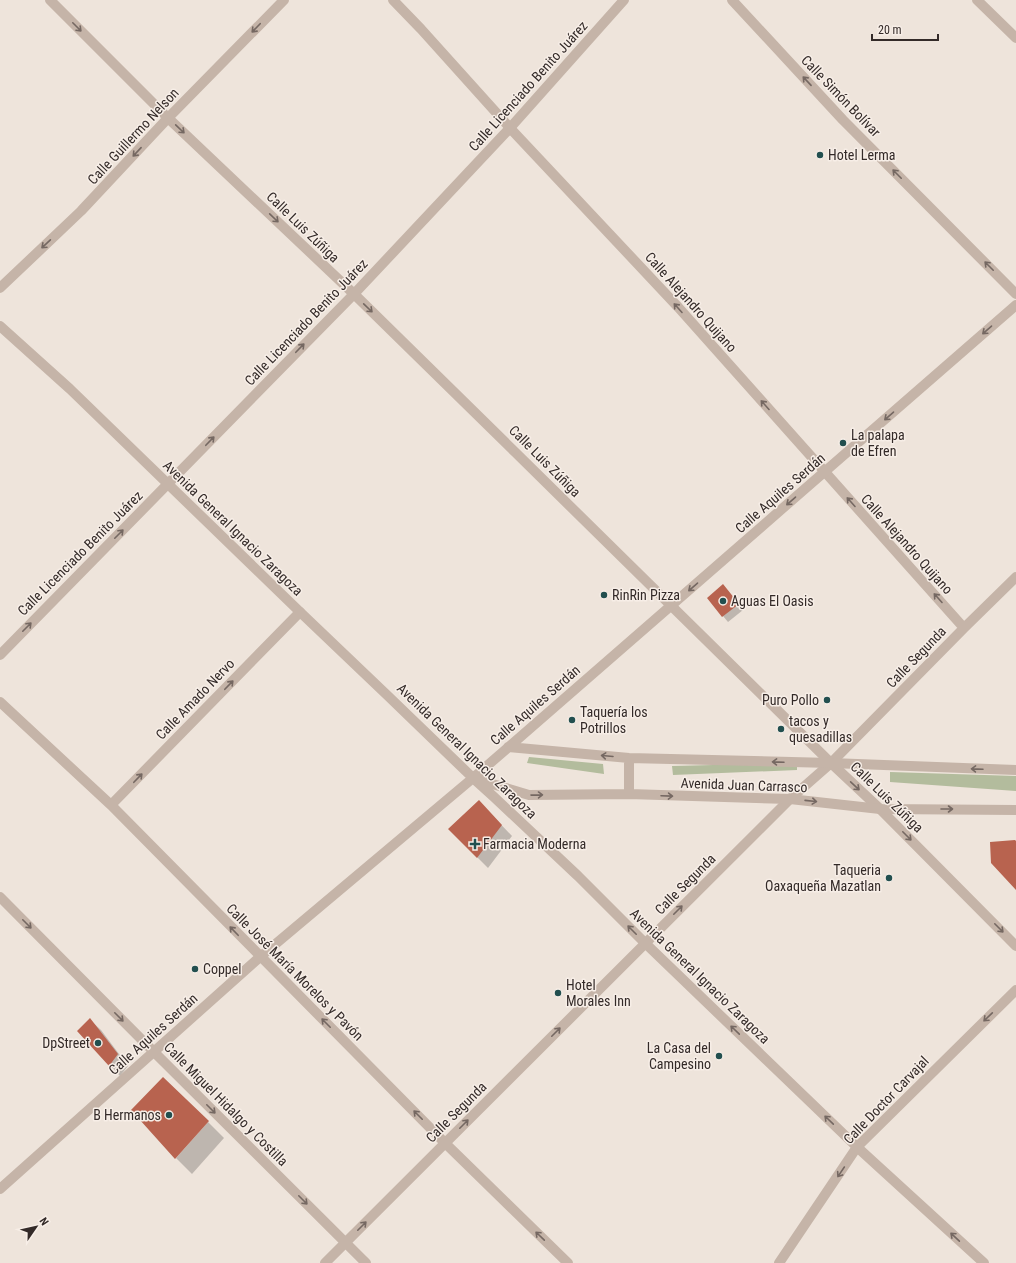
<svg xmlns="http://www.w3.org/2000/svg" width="1016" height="1263" viewBox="0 0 1016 1263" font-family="'Roboto Condensed',sans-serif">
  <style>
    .green { fill: #b3bc9d }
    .shadow { fill: #0003 }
    .building { fill: #b8634f }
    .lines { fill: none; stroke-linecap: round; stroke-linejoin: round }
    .minor { stroke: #c5b4a8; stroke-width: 10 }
    .tertiary { stroke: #c5b4a8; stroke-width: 10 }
    .oneway { stroke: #756862 }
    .poi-dot { fill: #224f4f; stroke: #f7eee7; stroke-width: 1.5 }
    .labels { text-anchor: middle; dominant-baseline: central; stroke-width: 3; stroke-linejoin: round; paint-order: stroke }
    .street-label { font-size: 14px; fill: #332a28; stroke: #f7eee7 }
    .poi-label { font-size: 14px; fill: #332a28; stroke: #f7eee7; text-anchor: start }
  </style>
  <rect width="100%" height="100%" fill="#eee4db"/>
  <path class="green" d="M529,757l74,7 1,10 -77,-11z
    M797,763v7l-124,5 -1,-9z
    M890,772l126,4v15l-126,-9z"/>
  <path class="shadow" d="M723,585l20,25 -15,12 -5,-6z
    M490,813l22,23 -24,32 -39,-39z
    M90,1020l11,10 27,36 -8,10 -42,-45z
    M208,1122l16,16 -32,36 -16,-16z"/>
  <path class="building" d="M723,584l16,20 -17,13 -15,-19z
    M479,800l23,25 -25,33 -29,-29z
    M1015,840l1,1v49l-25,-27 -1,-21z
    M90,1018l28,36 -9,12 -32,-35z
    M163,1077l46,44 -34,38 -44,-49z"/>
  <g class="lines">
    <path class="minor" d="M50,0l118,118 186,176 161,158 316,311 49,46 136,137
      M393,0l28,29 89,99 168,179 286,321
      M732,0l111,120 173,174
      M977,0l39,38
      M0,288l81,-77 87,-93 116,-118
      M0,702l111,103 334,338 123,120
      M111,805l189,-193
      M0,897l154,155 212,211
      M325,1263l465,-464 41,-36 133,-135 52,-51
      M779,1263l78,-116 159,-157"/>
    <path class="tertiary" d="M0,326l70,63 230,223 87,83 86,83 21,19 84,79 67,67 212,204 127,116
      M0,655l354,-361 156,-166 114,-128
      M508,747l121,11 202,5 185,7
      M629,758v36
      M476,779l53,16 100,-1 161,5 90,10 136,1
      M0,1189l260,-232 213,-179 543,-473"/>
  </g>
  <defs><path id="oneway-shaft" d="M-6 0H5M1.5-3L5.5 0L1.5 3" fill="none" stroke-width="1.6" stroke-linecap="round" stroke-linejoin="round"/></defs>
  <g class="oneway">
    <use href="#oneway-shaft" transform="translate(77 27) rotate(45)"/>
    <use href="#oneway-shaft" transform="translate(256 28) rotate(134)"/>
    <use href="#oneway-shaft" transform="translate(807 81) rotate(-133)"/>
    <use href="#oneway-shaft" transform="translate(180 129) rotate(44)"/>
    <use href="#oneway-shaft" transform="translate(137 152) rotate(133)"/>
    <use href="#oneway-shaft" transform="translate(897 174) rotate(-135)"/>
    <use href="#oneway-shaft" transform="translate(274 218) rotate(44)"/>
    <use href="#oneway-shaft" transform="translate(46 244) rotate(137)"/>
    <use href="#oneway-shaft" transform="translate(989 266) rotate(-135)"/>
    <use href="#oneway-shaft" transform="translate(368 308) rotate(44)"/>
    <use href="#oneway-shaft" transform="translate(678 308) rotate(-132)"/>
    <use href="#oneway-shaft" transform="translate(987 330) rotate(139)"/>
    <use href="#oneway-shaft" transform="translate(300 348) rotate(-46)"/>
    <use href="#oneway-shaft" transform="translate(765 405) rotate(-132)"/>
    <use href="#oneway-shaft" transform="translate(889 416) rotate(139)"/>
    <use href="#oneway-shaft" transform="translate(210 441) rotate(-46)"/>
    <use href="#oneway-shaft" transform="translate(791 501) rotate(139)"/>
    <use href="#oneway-shaft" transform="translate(851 502) rotate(-132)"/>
    <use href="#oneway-shaft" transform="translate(119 534) rotate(-45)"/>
    <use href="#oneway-shaft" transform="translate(693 587) rotate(139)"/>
    <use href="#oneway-shaft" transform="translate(938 598) rotate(-132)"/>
    <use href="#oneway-shaft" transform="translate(27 627) rotate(-45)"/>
    <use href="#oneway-shaft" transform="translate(229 685) rotate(-46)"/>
    <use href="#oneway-shaft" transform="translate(607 756) rotate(-175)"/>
    <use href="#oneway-shaft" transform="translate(778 762) rotate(-178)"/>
    <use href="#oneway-shaft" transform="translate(977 769) rotate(-178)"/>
    <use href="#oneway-shaft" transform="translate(138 778) rotate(-46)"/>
    <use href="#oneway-shaft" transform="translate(855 786) rotate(43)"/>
    <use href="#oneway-shaft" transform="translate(537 795) rotate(-1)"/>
    <use href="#oneway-shaft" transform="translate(667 796) rotate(2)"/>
    <use href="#oneway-shaft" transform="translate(811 801) rotate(6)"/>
    <use href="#oneway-shaft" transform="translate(947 809)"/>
    <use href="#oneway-shaft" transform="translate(907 836) rotate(45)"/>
    <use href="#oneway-shaft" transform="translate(678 910) rotate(-45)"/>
    <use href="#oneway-shaft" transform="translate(27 924) rotate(45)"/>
    <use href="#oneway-shaft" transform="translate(999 928) rotate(45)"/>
    <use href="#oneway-shaft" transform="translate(632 930) rotate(-135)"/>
    <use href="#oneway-shaft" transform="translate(234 931) rotate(-134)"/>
    <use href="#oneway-shaft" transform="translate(119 1017) rotate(45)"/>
    <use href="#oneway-shaft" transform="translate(988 1017) rotate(136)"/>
    <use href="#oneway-shaft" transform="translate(326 1023) rotate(-135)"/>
    <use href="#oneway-shaft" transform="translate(735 1030) rotate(-136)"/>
    <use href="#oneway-shaft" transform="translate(556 1032) rotate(-45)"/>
    <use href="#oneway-shaft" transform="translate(211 1109) rotate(45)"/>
    <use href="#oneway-shaft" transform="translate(418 1115) rotate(-135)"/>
    <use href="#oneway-shaft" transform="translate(829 1120) rotate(-136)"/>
    <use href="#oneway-shaft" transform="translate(464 1124) rotate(-45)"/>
    <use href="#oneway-shaft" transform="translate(841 1172) rotate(124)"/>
    <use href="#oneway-shaft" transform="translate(303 1200) rotate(45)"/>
    <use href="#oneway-shaft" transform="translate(362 1226) rotate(-45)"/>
    <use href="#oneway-shaft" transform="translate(540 1236) rotate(-136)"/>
    <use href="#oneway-shaft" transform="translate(955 1237) rotate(-137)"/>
  </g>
  <g class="poi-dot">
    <circle cx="820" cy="155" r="4"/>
    <circle cx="843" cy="443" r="4"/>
    <circle cx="604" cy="595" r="4"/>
    <circle cx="723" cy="601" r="4"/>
    <circle cx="827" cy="700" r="4"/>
    <circle cx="572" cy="720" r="4"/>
    <circle cx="781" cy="729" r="4"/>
    <path d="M473 838h4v4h4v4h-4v4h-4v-4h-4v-4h4z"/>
    <circle cx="889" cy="878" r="4"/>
    <circle cx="195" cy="969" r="4"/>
    <circle cx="558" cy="993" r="4"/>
    <circle cx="98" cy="1043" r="4"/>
    <circle cx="719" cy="1056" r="4"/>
    <circle cx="169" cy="1115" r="4"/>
  </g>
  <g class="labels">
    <g class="street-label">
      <text transform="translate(528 86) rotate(-48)">Calle Licenciado Benito Juárez</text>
      <text transform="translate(841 96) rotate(46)">Calle Simón Bolívar</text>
      <text transform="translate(133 136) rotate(-47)">Calle Guillermo Nelson</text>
      <text transform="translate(303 227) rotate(44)">Calle Luis Zúñiga</text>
      <text transform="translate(691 302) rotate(48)">Calle Alejandro Quijano</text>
      <text transform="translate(306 322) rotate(-46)">Calle Licenciado Benito Juárez</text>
      <text transform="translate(545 461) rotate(45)">Calle Luis Zúñiga</text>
      <text transform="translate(780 493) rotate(-41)">Calle Aquiles Serdán</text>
      <text transform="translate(233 528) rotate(44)">Avenida General Ignacio Zaragoza</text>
      <text transform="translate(907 544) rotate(48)">Calle Alejandro Quijano</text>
      <text transform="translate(80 553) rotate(-45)">Calle Licenciado Benito Juárez</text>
      <text transform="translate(916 657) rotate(-46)">Calle Segunda</text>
      <text transform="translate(195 699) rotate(-46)">Calle Amado Nervo</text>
      <text transform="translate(535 705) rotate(-41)">Calle Aquiles Serdán</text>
      <text transform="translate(467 751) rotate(44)">Avenida General Ignacio Zaragoza</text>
      <text transform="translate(744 785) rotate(2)">Avenida Juan Carrasco</text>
      <text transform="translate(887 797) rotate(44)">Calle Luis Zúñiga</text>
      <text transform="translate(685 884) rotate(-45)">Calle Segunda</text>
      <text transform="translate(295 972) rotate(45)">Calle José María Morelos y Pavón</text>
      <text transform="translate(700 976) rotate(44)">Avenida General Ignacio Zaragoza</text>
      <text transform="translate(153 1034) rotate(-42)">Calle Aquiles Serdán</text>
      <text transform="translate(886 1100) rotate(-46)">Calle Doctor Carvajal</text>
      <text transform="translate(226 1104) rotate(45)">Calle Miguel Hidalgo y Costilla</text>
      <text transform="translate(456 1112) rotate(-45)">Calle Segunda</text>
    </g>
    <g class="poi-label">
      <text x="828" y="155">Hotel Lerma</text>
      <text x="851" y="435">La palapa<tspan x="851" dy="16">de Efren</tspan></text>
      <text x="612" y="595">RinRin Pizza</text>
      <text x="731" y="601">Aguas El Oasis</text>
      <text x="819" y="700" text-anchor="end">Puro Pollo</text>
      <text x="580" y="712">Taquería los<tspan x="580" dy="16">Potrillos</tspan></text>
      <text x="789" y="721">tacos y<tspan x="789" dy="16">quesadillas</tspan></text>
      <text x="483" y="844">Farmacia Moderna</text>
      <text x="881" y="870" text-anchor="end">Taqueria<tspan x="881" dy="16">Oaxaqueña Mazatlan</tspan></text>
      <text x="203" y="969">Coppel</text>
      <text x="566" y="985">Hotel<tspan x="566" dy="16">Morales Inn</tspan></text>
      <text x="90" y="1043" text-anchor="end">DpStreet</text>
      <text x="711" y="1048" text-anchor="end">La Casa del<tspan x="711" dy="16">Campesino</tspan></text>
      <text x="161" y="1115" text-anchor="end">B Hermanos</text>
    </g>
  </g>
  <g transform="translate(36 1227) rotate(56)" stroke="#f7eee7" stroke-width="3" paint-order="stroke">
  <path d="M0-3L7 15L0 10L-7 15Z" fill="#332a28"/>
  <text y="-6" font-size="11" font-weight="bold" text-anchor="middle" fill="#332a28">N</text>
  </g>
  <path d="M872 34v6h66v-6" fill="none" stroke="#332a28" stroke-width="2"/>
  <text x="878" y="34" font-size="12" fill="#332a28" stroke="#f7eee7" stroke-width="3" paint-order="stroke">20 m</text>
</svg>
